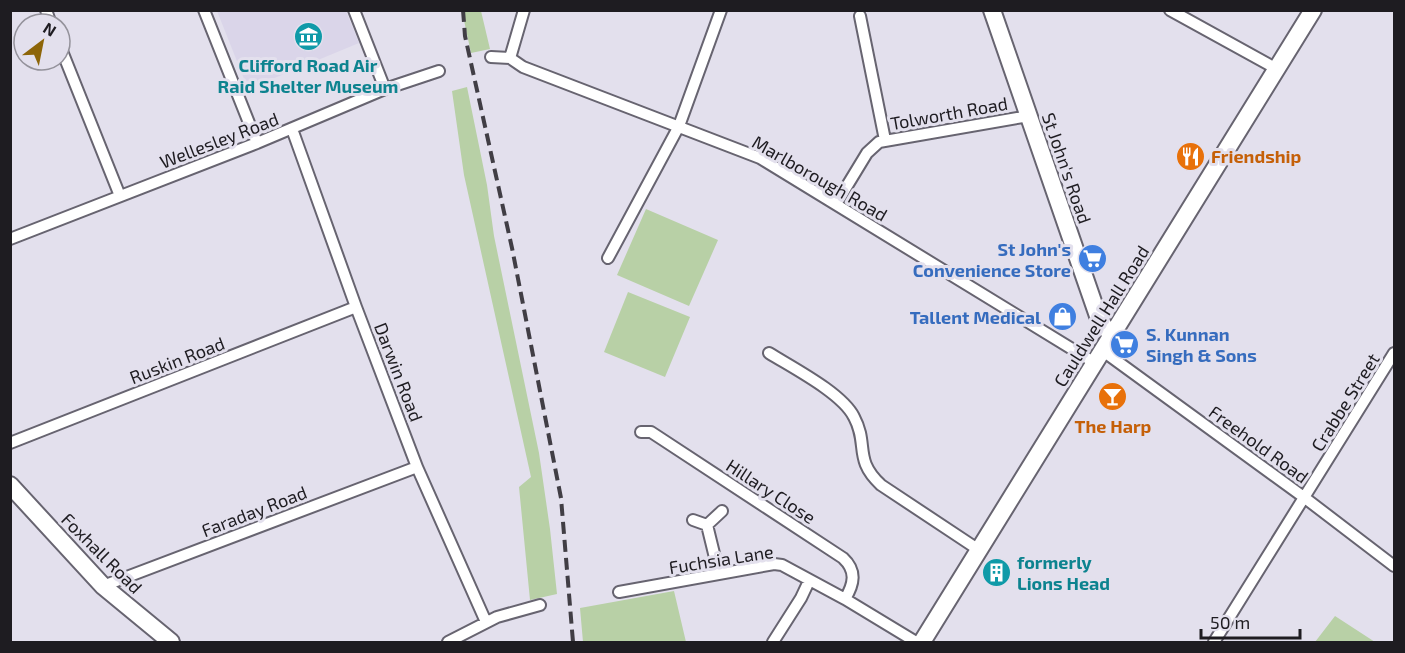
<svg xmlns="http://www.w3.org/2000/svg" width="1405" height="653" viewBox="0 0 1405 653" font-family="'Exo 2',sans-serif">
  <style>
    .built { fill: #dad5e9 }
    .green { fill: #b8d0a6 }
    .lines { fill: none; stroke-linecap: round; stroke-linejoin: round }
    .street-casing { stroke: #676470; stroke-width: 14 }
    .secondary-casing { stroke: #676470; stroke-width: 20 }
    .street { stroke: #fff; stroke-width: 10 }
    .secondary { stroke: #fff; stroke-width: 16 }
    .rail { stroke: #413e45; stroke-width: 4; stroke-dasharray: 12 6; stroke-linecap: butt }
    .labels { text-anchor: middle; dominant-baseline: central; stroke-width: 6; stroke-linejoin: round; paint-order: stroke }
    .culture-label { font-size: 18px; font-weight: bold; fill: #0d838f; stroke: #e3e0ed }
    .street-label { font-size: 18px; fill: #1e1c21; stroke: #e3e0ed }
    .food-label { font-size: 18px; font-weight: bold; fill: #c56008; stroke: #e3e0ed; text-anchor: start }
    .shop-label { font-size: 18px; font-weight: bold; fill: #366cbe; stroke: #e3e0ed; text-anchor: end }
  </style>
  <rect width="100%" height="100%" fill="#e3e0ed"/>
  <path class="built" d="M217,11h129l13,32 -111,46z"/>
  <path class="green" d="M462,11h19l9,38 -19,4z
    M467,87l20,98 7,51 45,217 11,76 7,65 -27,6 -11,-113 12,-10 -67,-302 -12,-84z
    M646,209l72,31 -29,66 -72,-31z
    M628,292l62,25 -25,60 -61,-25z
    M674,591l12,51h-103l-3,-34z
    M1335,616l40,26h-60z"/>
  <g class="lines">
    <defs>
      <path id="street" d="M46,10l5,14
        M204,10l53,133
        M354,10l31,79
        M1170,10l107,59
        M860,16l25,124
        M60,46l60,150
        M491,57l19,1
        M510,58l13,9 237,91 335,205
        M510,58l14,-48
        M292,129l64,178 61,160 69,155
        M836,204l31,-51 12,-11 150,-26
        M10,239l247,-96 128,-54 54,-18
        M608,258l71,-132 42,-116
        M1103,351l202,147 89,68
        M769,353c24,15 73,40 85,64 15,28 -1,42 27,68l98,65
        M641,432h10l192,126c14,13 11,26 2,41
        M10,443l346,-136
        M693,520l14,5 15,-14
        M707,525l12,49
        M103,586l314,-119
        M619,592l155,-28 8,1 63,34 71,43
        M448,642l49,-25 43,-12
        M773,642l28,-44 8,-17
        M1214,642l180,-289"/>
      <path id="secondary" d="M992,10l106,306 7,12 8,6
        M10,485l93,101 68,56
        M922,642l391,-632"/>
    </defs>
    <use href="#street" class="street-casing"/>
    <use href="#secondary" class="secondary-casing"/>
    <use href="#street" class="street"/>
    <use href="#secondary" class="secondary"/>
    <path class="rail" d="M463,10l2,26 47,212 49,250 12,144"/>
  </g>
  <defs>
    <symbol id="museum-disc" viewBox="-11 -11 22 22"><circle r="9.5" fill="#0f9aa8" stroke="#e3e0ed"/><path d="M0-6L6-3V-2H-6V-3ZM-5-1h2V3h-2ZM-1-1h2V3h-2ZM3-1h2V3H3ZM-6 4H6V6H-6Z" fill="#fff"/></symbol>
    <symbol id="restaurant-disc" viewBox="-11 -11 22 22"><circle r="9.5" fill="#e8710a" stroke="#e3e0ed"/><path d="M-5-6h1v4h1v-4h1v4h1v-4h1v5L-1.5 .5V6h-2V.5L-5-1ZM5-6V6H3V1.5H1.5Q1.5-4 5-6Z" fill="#fff"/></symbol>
    <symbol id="supermarket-disc" viewBox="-11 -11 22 22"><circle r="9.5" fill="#3f7fe0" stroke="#e3e0ed"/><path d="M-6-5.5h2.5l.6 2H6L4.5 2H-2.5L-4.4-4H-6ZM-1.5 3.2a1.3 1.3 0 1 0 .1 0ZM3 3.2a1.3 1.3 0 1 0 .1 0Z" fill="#fff"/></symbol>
    <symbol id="shop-disc" viewBox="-11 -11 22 22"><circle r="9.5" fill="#3f7fe0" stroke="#e3e0ed"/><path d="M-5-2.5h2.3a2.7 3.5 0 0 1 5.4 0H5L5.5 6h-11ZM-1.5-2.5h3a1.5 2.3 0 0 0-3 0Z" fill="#fff"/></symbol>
    <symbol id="bar-disc" viewBox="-11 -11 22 22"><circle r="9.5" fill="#e8710a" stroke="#e3e0ed"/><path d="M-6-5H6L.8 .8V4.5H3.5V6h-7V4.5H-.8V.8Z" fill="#fff"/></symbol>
    <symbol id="building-disc" viewBox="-11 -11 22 22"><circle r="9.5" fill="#0f9aa8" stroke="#e3e0ed"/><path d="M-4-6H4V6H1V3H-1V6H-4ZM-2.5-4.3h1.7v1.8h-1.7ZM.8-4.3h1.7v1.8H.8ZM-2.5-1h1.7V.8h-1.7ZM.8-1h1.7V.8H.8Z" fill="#fff"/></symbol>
  </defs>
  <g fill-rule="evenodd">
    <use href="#museum-disc" x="292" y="20" width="33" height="33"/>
    <use href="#restaurant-disc" x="1174" y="140" width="33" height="33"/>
    <use href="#supermarket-disc" x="1076" y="242" width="33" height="33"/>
    <use href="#shop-disc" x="1046" y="300" width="33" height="33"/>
    <use href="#supermarket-disc" x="1108" y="328" width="33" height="33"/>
    <use href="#bar-disc" x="1096" y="380" width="33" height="33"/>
    <use href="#building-disc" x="980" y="556" width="33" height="33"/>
  </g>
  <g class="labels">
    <g class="culture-label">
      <text x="308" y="65">Clifford Road Air<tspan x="308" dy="21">Raid Shelter Museum</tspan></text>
      <text x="1017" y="562" text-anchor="start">formerly<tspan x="1017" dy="21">Lions Head</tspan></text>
    </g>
    <g class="street-label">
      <text transform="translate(949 113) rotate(-10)">Tolworth Road</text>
      <text transform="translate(219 140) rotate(-21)">Wellesley Road</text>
      <text transform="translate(1067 168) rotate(71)">St John's Road</text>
      <text transform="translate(820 178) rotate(30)">Marlborough Road</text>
      <text transform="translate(1101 316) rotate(-58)">Cauldwell Hall Road</text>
      <text transform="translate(177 360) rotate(-21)">Ruskin Road</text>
      <text transform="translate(399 372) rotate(69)">Darwin Road</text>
      <text transform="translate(1345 402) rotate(-58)">Crabbe Street</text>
      <text transform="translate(1259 444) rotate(36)">Freehold Road</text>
      <text transform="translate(771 491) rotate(33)">Hillary Close</text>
      <text transform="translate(254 511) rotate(-21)">Faraday Road</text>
      <text transform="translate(102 553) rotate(45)">Foxhall Road</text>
      <text transform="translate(721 559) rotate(-9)">Fuchsia Lane</text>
    </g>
    <g class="food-label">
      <text x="1211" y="156">Friendship</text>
      <text x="1113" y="426" text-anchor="middle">The Harp</text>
    </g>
    <g class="shop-label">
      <text x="1071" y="249">St John's<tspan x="1071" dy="21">Convenience Store</tspan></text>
      <text x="1041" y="317">Tallent Medical</text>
      <text x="1146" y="334" text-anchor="start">S. Kunnan<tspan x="1146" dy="21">Singh &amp; Sons</tspan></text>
    </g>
  </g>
  <rect width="1405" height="653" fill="none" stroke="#1e1c21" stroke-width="24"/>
  <g transform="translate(42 42) rotate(32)"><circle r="28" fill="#e3e0ed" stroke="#94929b" stroke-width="1.5"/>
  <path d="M0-4.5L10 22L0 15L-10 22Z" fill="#8d6508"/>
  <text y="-9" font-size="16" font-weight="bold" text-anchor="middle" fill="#1e1c21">N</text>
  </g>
  <path d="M1201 629v9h99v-9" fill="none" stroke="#1e1c21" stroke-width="3"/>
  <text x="1210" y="629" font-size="18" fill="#1e1c21" stroke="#e3e0ed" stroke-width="4.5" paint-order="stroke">50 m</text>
</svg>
